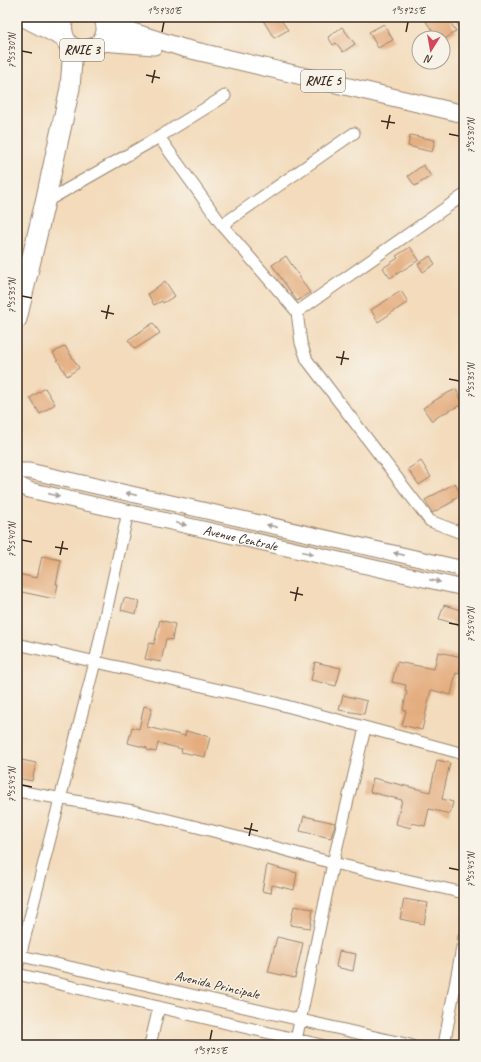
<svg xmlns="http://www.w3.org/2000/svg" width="481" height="1062" viewBox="0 0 481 1062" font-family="Caveat,sans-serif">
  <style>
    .building { fill: #e4ad7f }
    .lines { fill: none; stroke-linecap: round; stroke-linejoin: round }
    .street-casing { stroke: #97826c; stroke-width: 13 }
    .secondary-casing { stroke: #97826c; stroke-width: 17 }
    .primary-casing { stroke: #97826c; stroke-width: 19 }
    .highway-casing { stroke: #97826c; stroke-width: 21 }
    .street { stroke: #fff; stroke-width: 11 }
    .secondary { stroke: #fff; stroke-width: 15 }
    .primary { stroke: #fff; stroke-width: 17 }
    .highway { stroke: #fff; stroke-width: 19 }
    .oneway { fill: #a79f9a }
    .ticks { fill: none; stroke: #3b2a1e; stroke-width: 1.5 }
    .labels { text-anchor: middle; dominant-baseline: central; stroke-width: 3; stroke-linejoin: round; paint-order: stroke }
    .shield { fill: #f7f3e8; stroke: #73665b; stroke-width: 1 }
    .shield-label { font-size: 13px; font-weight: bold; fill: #3b2a1e }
    .street-label { font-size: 14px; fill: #3b2a1e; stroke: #f7f3e8 }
    .neatline { fill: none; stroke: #3b2a1e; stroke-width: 1.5 }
    .ticks-label { font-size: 10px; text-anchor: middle; fill: #3b2a1e }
  </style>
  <rect width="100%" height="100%" fill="#f7f3e8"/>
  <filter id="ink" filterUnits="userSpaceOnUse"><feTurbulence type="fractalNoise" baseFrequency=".025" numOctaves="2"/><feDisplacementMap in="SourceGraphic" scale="8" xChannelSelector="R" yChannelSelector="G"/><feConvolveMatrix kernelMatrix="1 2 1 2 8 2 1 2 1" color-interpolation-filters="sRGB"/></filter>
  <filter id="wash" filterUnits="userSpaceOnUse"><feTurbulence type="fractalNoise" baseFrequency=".012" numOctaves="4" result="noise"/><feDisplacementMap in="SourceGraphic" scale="16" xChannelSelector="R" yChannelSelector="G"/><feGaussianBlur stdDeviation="0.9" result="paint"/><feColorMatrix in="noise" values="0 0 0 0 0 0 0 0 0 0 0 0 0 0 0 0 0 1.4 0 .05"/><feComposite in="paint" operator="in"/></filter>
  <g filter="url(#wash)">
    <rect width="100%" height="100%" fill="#f3dbbb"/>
    <g id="blocks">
      <path class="building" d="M261,17h18l9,13 -14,8z
        M423,17h24l9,14 -11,8 -3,-4 -5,3z
        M384,24l9,16 -15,8 -9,-16z
        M342,27l13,17 -12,8 -7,-9 -3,2 -5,-8z
        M410,135l25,5 -3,12 -24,-6z
        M423,165l8,11 -16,10 -7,-10z
        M410,247l9,13 -29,18 -7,-10 15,-10 -2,-2z
        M286,256l24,37 -13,8 -25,-36z
        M430,256l5,8 -12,8 -5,-8z
        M165,281l10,15 -12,7 -1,-2 -8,4 -6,-11z
        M401,291l7,11 -30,20 -7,-12z
        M153,323l7,10 -25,16 -7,-9z
        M65,346l14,22 -12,8 -14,-23z
        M45,388l10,16 -15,10 -10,-16z
        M456,389l7,15 -21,10 -10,7 -9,-13 19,-12z
        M421,461l10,16 -12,8 -11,-16z
        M455,483l6,12 -8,4 1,2 -22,12 -7,-13z
        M42,556l19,4 -5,24h2l-3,15 -38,-8v-17l20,4z
        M124,598l15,3 -3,13 -15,-4z
        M444,605l20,6v15l-25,-7z
        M160,620l15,4 -3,16 -6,-1 -5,23 -16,-3 4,-16 5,1z
        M438,652l25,5 -4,17 -3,-1 -5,22 -20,-5 -9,40 -20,-5 4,-14 -3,-1 4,-19h-2l1,-6 -14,-3 5,-20 37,7z
        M315,662l26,6 -5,18 -25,-6z
        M343,695l24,6 -3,13 -25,-4z
        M144,706l8,2 -5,19 38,9 1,-5 24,6 -5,20 -24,-5 1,-3 -24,-6 -2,9 -9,-2v-2l-19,-5 4,-16 7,2z
        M17,759l19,4 -4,18 -15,-3z
        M437,760l13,3 -8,36 11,3 -3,12 -21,-5 -4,17 -13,-3 -1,5 -15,-4 6,-24 -32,-8 3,-14 57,14z
        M304,816l31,7 -4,15 -31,-7z
        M267,865l30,8 -3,17 -22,-5 -1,8 -9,-2z
        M404,899l24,4 -4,21 -24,-5z
        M294,906l19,3 -3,19 -20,-3z
        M277,937l26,6 -8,35 -27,-6z
        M339,951l17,3 -3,17 -17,-4z"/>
    </g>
  </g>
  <g filter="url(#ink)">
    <use href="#blocks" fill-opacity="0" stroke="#97826c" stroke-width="1"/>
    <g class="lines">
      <defs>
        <path id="street" d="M460,17l4,6
          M159,137l63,88 75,87 4,31 6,17 123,161 34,13
          M45,202l114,-65 66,-41
          M222,225l132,-92
          M297,312l167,-117
          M17,644l251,57 196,53
          M17,791l116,20 108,27 92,25 131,30
          M17,955l393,90
          M17,968l78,-306 33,-150
          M17,974l304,71
          M150,1045l9,-38
          M295,1045l38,-182 32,-135
          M444,1045l20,-108"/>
        <g id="secondary">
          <path d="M17,471h12l435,98"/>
          <path id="s1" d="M17,484l12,6 435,98"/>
        </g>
        <path id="primary" d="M105,21l25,10 53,17 281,66
          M101,42l53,4"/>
        <path id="highway" d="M24,17l39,20
          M65,17c-2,4 -3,10 -2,15 5,32 56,17 40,-15
          M17,319l28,-117 25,-114 3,-40"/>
      </defs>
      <use href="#street" class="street-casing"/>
      <use href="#secondary" class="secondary-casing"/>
      <use href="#primary" class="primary-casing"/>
      <use href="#highway" class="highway-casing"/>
      <use href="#street" class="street"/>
      <use href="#secondary" class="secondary"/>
      <use href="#primary" class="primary"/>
      <use href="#highway" class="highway"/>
    </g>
    <defs><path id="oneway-solid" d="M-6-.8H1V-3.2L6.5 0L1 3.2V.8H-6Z"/></defs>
    <g class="oneway">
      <use href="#oneway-solid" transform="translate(131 494) rotate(-167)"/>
      <use href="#oneway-solid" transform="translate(54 495) rotate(13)"/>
      <use href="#oneway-solid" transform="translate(181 524) rotate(13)"/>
      <use href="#oneway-solid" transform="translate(272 526) rotate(-167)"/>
      <use href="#oneway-solid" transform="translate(308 553) rotate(13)"/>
      <use href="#oneway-solid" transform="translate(399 554) rotate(-167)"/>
      <use href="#oneway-solid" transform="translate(435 581) rotate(13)"/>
    </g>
  </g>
  <path class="ticks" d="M162,32l2,-10M406,32l2,-10M22,51l10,2M146,75l14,3M152,83l3,-13M381,121l14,2M387,129l3,-14M449,134l10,2M22,296l10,2M101,311l13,3M106,319l3,-14M336,357l13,2M341,365l3,-14M449,379l10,2M22,540l10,2M55,547l13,2M60,555l3,-14M290,592l13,3M295,601l3,-14M449,623l10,2M22,785l10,2M244,828l14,3M249,836l3,-13M449,868l10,2M210,1040l2,-10"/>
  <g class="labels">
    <g class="shield">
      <rect x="60" y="39" width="44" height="22" rx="3"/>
      <rect x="301" y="70" width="44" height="22" rx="3"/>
    </g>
    <g class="shield-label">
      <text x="82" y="50">RNIE 3</text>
      <text x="323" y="81">RNIE 5</text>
    </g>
    <g class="street-label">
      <text stroke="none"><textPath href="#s1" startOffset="230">Avenue Centrale</textPath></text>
      <text transform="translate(217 985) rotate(13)">Avenida Principale</text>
    </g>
  </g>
  <rect width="481" height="1062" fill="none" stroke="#f7f3e8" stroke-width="44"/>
  <g transform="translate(431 50) rotate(191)"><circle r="19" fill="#f7f3e8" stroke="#aca397"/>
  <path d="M0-3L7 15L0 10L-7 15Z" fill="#d1495b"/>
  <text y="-6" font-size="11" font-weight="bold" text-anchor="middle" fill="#3b2a1e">N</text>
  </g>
  <rect x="22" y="22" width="437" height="1018" class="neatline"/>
  <g class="ticks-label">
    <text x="164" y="14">1°59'30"E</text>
    <text x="408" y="14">1°59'25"E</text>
    <text transform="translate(11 51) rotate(-90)" y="4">7°55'30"N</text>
    <text transform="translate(470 136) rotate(-90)" y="4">7°55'30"N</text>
    <text transform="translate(11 296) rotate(-90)" y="4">7°55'35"N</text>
    <text transform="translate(470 381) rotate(-90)" y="4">7°55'35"N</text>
    <text transform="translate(11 540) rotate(-90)" y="4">7°55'40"N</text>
    <text transform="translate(470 625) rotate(-90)" y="4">7°55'40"N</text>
    <text transform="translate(11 785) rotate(-90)" y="4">7°55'45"N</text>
    <text transform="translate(470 870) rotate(-90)" y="4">7°55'45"N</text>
    <text x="210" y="1054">1°59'25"E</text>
  </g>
</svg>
